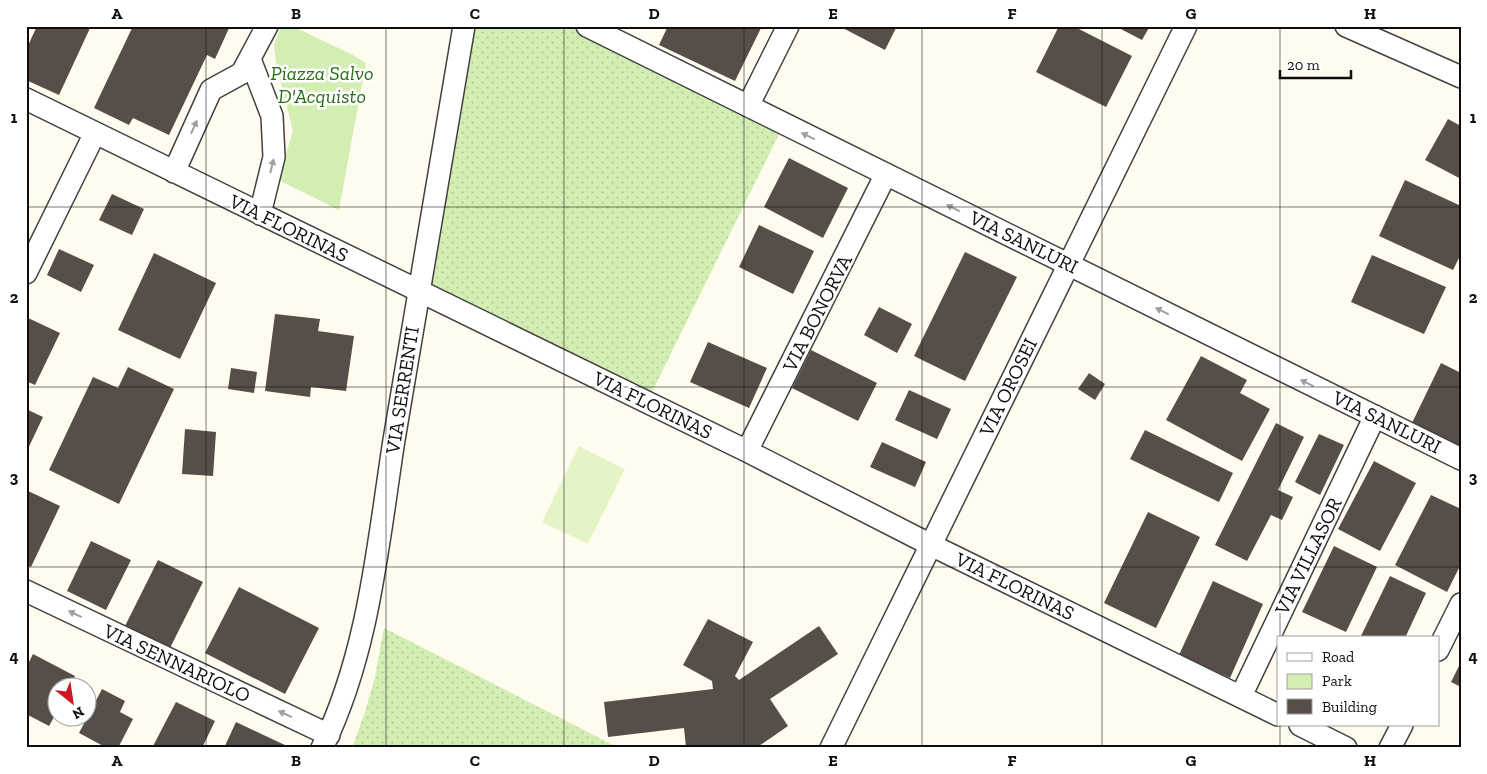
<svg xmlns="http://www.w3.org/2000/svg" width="1487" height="774" viewBox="0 0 1487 774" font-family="'Zilla Slab',serif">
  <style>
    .grass { fill: url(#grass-dots) }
    .park { fill: #d3eeb3 }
    .pitch { fill: #e5f4c6 }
    .building { fill: #584e49 }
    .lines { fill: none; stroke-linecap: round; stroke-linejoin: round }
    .minor-casing { stroke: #414141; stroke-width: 24 }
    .minor { stroke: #fff; stroke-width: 21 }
    .oneway { fill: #9f9f9f }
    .grid { fill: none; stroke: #0e0e0e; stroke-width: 1; stroke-opacity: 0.55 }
    .labels { text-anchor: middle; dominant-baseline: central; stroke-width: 5; stroke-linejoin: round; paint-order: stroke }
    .park-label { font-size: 20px; font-style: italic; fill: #296d16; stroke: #fff }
    .street-label { font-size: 20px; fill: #0e0e0e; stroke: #fff }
    .neatline { fill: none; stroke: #0e0e0e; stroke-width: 2 }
    .grid-label { font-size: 16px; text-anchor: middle; font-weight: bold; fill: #0e0e0e }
  </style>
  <defs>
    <pattern id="grass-dots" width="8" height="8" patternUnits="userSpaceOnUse" patternTransform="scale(1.25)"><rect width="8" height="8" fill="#d3eeb3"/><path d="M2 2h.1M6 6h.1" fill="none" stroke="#b4cb99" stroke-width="1.8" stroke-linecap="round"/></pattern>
  </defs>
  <rect width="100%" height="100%" fill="#fffbee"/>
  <path class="grass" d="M464,26h123l197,98 -137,278 -229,-112z
    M384,628l235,120h-267l13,-36 10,-35z"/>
  <path class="park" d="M281,26h11l59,28 15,9 -27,147 -61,-30 15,-49 -17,-68 -2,-17z"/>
  <path class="pitch" d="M579,446l46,23 -37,75 -46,-22z"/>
  <path class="building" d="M37,26h54l-32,69 -33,-15v-30z
    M133,26h97l-15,33 -8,-4 -38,80 -36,-17 -4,7 -35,-17z
    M668,26h94l-27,55 -76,-36z
    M839,26h58l-12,24z
    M1059,26h14l59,30 -26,51 -70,-35z
    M1115,26h35l-8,14z
    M1448,119l13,7v53l-36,-19z
    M789,158l59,30 -25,50 -59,-31z
    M1405,180l56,26v48l-8,16 -74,-34z
    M112,194l32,15 -12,26 -33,-15z
    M759,225l55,26 -21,43 -54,-27z
    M59,249l35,16 -13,27 -34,-17z
    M965,252l52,25 -52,104 -51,-25z
    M154,253l62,30 -36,76 -62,-29z
    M1372,255l74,32 -22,47 -73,-32z
    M879,307l33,17 -15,29 -33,-18z
    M275,314l45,5 -2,12 36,5 -8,55 -35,-4 -1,10 -45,-6z
    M26,317l34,16 -25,52 -9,-4z
    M708,342l59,26 -18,40 -59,-26z
    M811,350l66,33 -19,38 -66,-33z
    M1201,356l46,24 -7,13 30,16 -28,52 -76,-41z
    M1441,363l20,10v77l-50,-25z
    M128,367l46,22 -55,115 -70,-34 44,-93 25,11z
    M231,368l26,4 -3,21 -26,-4z
    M1089,373l16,11 -10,16 -17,-11z
    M909,390l42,19 -14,30 -42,-19z
    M26,409l17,8 -17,36z
    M1276,423l28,14 -26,53 15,7 -11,23 -11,-5 -24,46 -32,-16z
    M185,429l31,3 -3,44 -31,-2z
    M1145,430l88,43 -14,29 -89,-43z
    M1319,434l25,11 -24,50 -25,-13z
    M882,442l44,20 -11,25 -45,-20z
    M1374,461l42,22 -36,68 -42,-22z
    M26,490l34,16 -29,61 -5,-2z
    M1431,495l30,14v55l-14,28 -52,-27z
    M1148,512l52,25 -44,91 -52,-25z
    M91,541l40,19 -25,50 -39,-19z
    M1334,546l43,21 -31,65 -44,-20z
    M158,560l45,22 -33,66 -45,-22z
    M1390,576l36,17 -21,45h-45z
    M1213,581l50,23 -33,74 -51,-23z
    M239,587l80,41 -34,66 -80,-41z
    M708,619l45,23 -18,34 4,4 80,-54 19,28 -68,45 18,27 -32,22h-70l-2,-20 -76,9 -4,-35 109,-13 -1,-8 -29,-16z
    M33,654l42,22 -5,10h-12v24l-9,16 -23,-12v-46z
    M1461,662v25l-10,-5z
    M102,689l23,12 -5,11 13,7 -15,29h-11l-28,-15z
    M176,702l39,19 -13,27h-50z
    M236,722l51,24 -1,2h-62z"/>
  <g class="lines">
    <defs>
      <path id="minor" d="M587,26l874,433
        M1346,26l115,51
        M250,59l22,57 2,41 -14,57
        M26,99l721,352 184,94 347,170
        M748,106l40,-80
        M174,172l37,-82 31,-17 25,-47
        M26,273l69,-140
        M747,451l139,-277
        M26,591l303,144
        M1438,650l23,-46
        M1241,696l134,-280
        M1300,725l46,23
        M322,748c47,-95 56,-205 72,-308 23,-138 46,-276 70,-414
        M831,748l355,-722
        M1390,748l12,-23"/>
    </defs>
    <use href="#minor" class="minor-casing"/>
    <use href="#minor" class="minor"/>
  </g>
  <defs><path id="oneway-solid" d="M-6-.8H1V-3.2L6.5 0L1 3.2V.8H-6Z" transform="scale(1.25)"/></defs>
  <g class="oneway">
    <use href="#oneway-solid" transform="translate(194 127) rotate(-66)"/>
    <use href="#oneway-solid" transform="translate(808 136) rotate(-154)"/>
    <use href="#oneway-solid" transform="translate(272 166) rotate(-76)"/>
    <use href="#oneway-solid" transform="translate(953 208) rotate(-154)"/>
    <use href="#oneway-solid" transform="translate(1162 311) rotate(-154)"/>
    <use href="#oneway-solid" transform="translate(1307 383) rotate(-154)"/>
    <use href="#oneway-solid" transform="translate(75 614) rotate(-155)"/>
    <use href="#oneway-solid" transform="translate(285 714) rotate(-155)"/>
  </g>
  <path class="grid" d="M206,26v722M386,26v722M564,26v722M744,26v722M922,26v722M1102,26v722M1280,26v612M26,207h1435M26,387h1435M26,567h1435M1280,725v23"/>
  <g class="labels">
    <g class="park-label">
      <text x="322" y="73">Piazza Salvo<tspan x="322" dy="23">D'Acquisto</tspan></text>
    </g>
    <g class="street-label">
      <text transform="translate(289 228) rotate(26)">VIA FLORINAS</text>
      <text transform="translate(1024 242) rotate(26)">VIA SANLURI</text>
      <text transform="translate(817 313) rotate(-63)">VIA BONORVA</text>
      <text transform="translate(1008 387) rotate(-64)">VIA OROSEI</text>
      <text transform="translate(402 390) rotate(-81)">VIA SERRENTI</text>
      <text transform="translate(653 405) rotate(26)">VIA FLORINAS</text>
      <text transform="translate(1387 422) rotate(26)">VIA SANLURI</text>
      <text transform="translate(1308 556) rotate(-64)">VIA VILLASOR</text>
      <text transform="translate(1015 586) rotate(26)">VIA FLORINAS</text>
      <text transform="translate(177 663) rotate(25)">VIA SENNARIOLO</text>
    </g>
  </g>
  <rect width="1487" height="774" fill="none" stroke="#ffffff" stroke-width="55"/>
  <rect x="1277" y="636" width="162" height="90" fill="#ffffff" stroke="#9f9f9f"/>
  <rect x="1287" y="653" width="25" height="8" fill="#ffffff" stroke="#9f9f9f"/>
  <text x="1322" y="662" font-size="15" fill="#0e0e0e">Road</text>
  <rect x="1287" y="674" width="25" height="15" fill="#d3eeb3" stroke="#9f9f9f"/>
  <text x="1322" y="686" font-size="15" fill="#0e0e0e">Park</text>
  <rect x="1287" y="699" width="25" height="15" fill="#584e49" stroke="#9f9f9f"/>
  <text x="1322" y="712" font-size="15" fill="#0e0e0e">Building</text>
  <g transform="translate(72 702) rotate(150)"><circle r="24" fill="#ffffff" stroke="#9f9f9f"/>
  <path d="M0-4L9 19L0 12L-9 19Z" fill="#cd1621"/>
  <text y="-8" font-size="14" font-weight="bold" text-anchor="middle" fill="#0e0e0e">N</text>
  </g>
  <path d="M1280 70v8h71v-8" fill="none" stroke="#0e0e0e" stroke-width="2.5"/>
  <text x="1287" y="70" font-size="15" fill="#0e0e0e" stroke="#ffffff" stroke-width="4" paint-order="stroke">20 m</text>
  <rect x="28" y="28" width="1432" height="718" class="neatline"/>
  <g class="grid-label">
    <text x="117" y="19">A</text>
    <text x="296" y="19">B</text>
    <text x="475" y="19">C</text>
    <text x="654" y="19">D</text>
    <text x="833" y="19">E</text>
    <text x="1012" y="19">F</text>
    <text x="1191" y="19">G</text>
    <text x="1370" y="19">H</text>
    <text x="14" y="123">1</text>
    <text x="1473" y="123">1</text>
    <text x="14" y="303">2</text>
    <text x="1473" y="303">2</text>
    <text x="14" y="483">3</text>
    <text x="1473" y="483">3</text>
    <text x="14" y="662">4</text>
    <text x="1473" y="662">4</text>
    <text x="117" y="766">A</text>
    <text x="296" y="766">B</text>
    <text x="475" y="766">C</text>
    <text x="654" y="766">D</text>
    <text x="833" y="766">E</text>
    <text x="1012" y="766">F</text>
    <text x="1191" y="766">G</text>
    <text x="1370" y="766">H</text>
  </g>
</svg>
